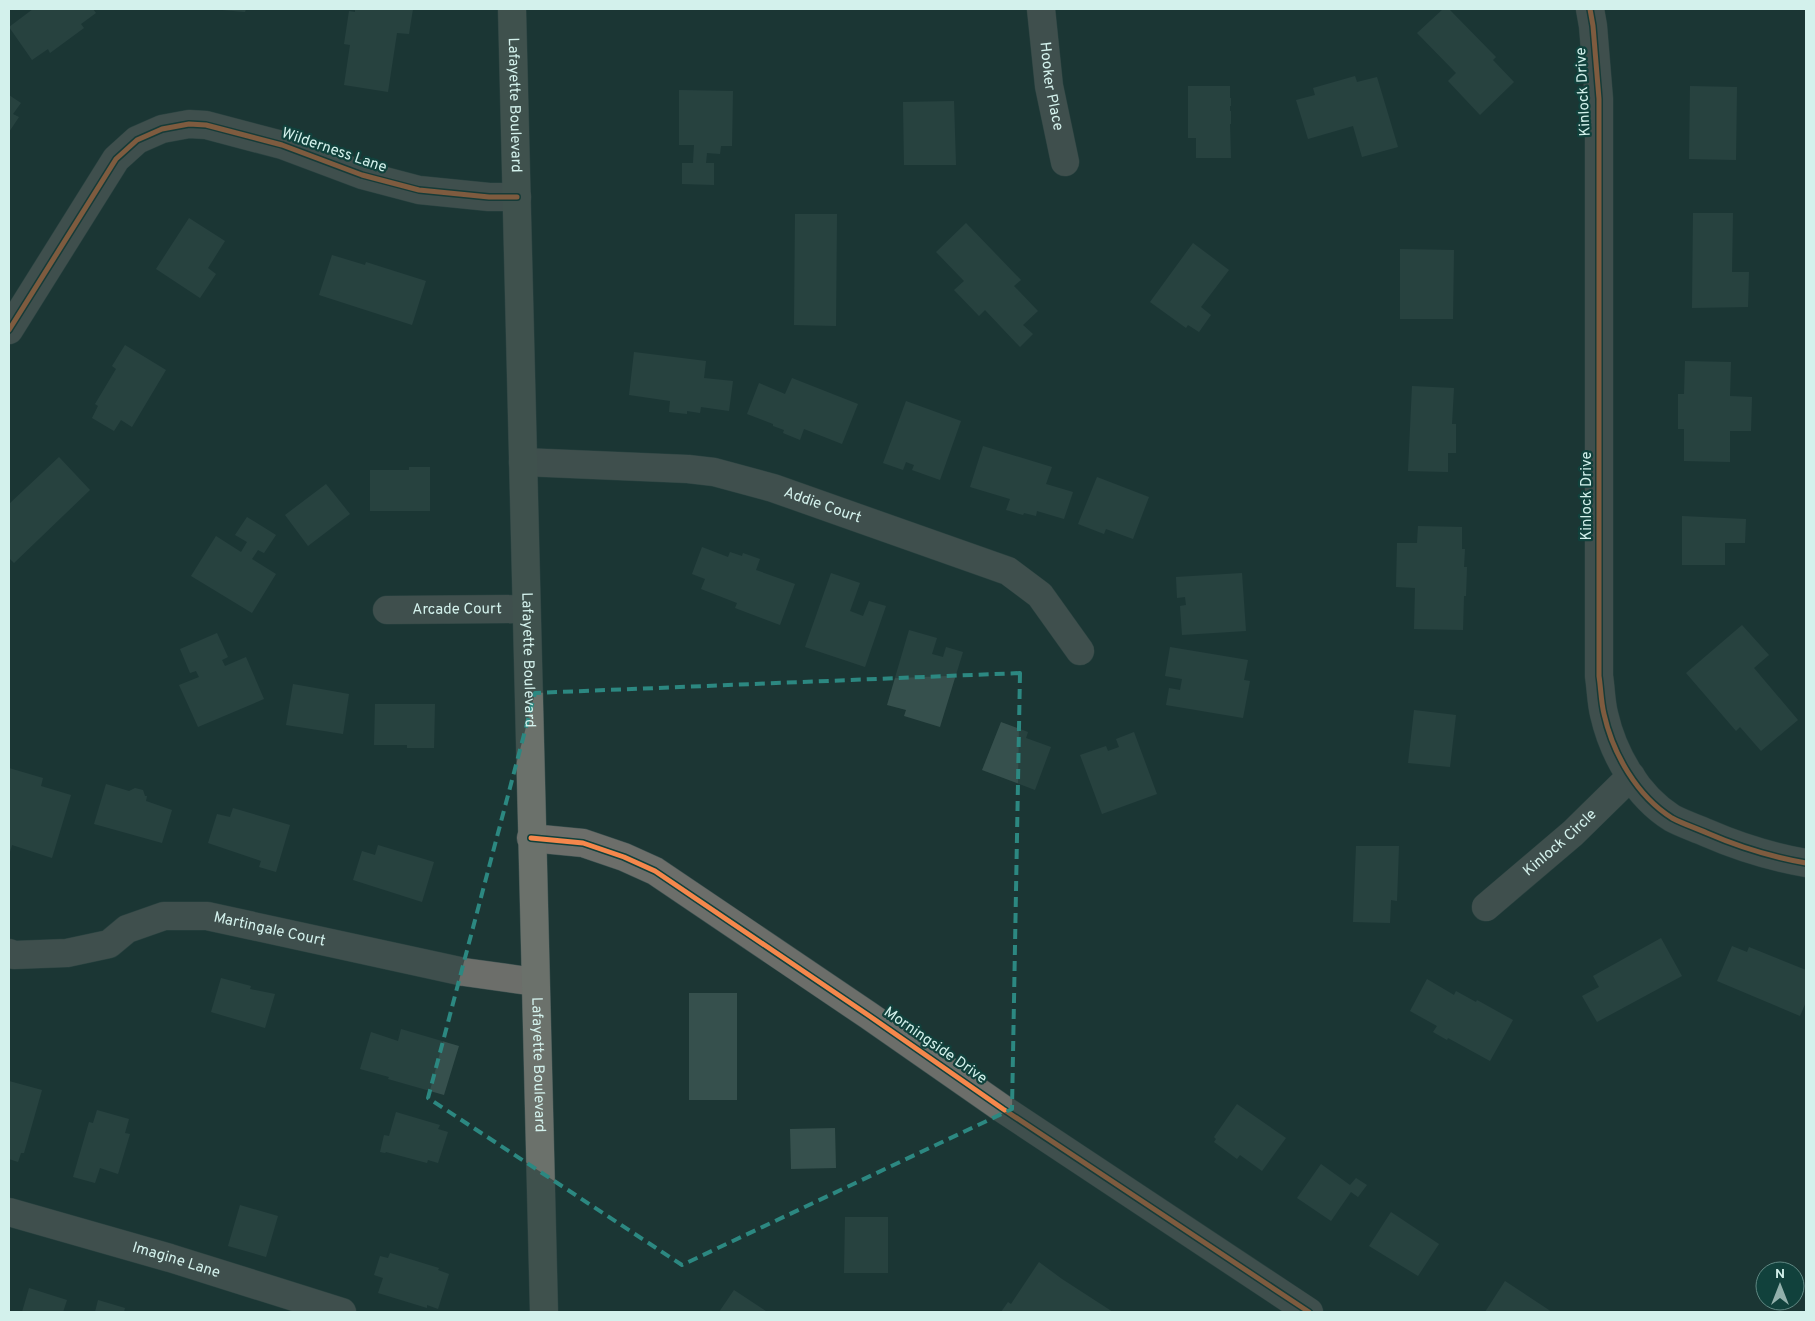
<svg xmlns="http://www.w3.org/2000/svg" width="1815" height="1321" viewBox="0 0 1815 1321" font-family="Overpass,sans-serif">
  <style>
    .building { fill: #36504d }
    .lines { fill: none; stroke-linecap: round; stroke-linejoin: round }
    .street-casing { stroke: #3c5150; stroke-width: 29 }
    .secondary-casing { stroke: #3c5150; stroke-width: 29 }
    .street { stroke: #6c6e6a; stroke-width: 28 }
    .secondary { stroke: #6b716b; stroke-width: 28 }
    .cycleway-casing { stroke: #11413c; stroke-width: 8 }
    .cycleway { stroke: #f5874c; stroke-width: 5 }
    .marked { fill: none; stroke: #2c8881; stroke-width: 4; stroke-dasharray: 10 6; stroke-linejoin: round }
    .labels { text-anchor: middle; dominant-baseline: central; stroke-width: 4.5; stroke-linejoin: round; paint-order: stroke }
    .street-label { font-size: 15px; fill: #d3f1ec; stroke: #11413c }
  </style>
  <rect width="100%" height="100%" fill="#1c3634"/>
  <path class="building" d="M33,9h60l3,4 -15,11 3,4 -34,25 -2,-4 -16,11 -23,-33z
    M222,9h24l-1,3 -23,-2z
    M355,9h58l-4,25 -12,-1 -9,59 -44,-7 6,-40 -6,-1 5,-33 6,1z
    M1443,9h6l47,48 -3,3 21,22 -34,33 -32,-34 8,-8 -39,-40z
    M1355,76l2,6 20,-5 21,70 -36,10 -9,-31 -45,13 -12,-39 19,-5 -2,-7z
    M1188,86h42v12h1v8h-1v5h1v13h-1l1,34h-35v-20h-8z
    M1690,86l47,1 -1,73 -47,-1z
    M679,90l54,1 -1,55h-11l-1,8 -13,-1 -1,10h8v22l-32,-1v-21h11l1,-18h-15z
    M9,95l12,8 -8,11 6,3 -10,15z
    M954,101l2,64h-52l-1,-63z
    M1693,213h40l-1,59h17l-1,35 -56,1z
    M795,214h42l-1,112 -42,-1z
    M189,218l36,23 -17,27 8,6 -16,24 -44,-29z
    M966,223l55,57 -7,6 24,25 -15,14 10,9 -13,13 -35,-37 -6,6 -25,-26 10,-9 -28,-29z
    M1193,243l36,27 -28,37 10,8 -12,17 -11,-7 -2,3 -36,-26z
    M1400,249l54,1 -1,69h-53z
    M332,255l33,10 1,-3 60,19 -14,44 -93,-30z
    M125,345l41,25 -34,57 -11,-7 -7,11 -22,-13 6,-12 -3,-2 21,-35 -4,-3z
    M634,352l72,9 -2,17 29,3 -4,30 -28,-4 -1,6 -13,-2v3l-18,-2 1,-11 -41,-6z
    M1685,361l46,1 -1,34 22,1 -1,34h-21v31l-46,-1v-32h-6v-35h6z
    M792,378l66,26 -16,40 -38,-15 -4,11 -17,-7 1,-3 -11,-4v-2l-26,-10 12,-31 26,11z
    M1412,386l42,2 -2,36h4v29h-8v19l-40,-1z
    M906,401l55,20 -21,59 -28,-10 2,-5 -8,-3 -3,8 -20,-7z
    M983,446l69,21 -6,17 27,8 -9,27 -27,-8 -1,5 -12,-3 -1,2 -17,-5 4,-11 -40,-12z
    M59,457l31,33 -76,73 -5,-5v-54z
    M409,467h21v44h-60v-41h39z
    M1097,477l52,20 -16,42 -27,-10 -2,5 -26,-10z
    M326,484l24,30 -42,32 -23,-31z
    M1682,516l64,3 -1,24h-20v22h-43z
    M247,517l29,18 -12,18 -6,-3 -6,9 24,15 -24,39 -61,-37 25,-40 25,16 6,-10 -12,-7z
    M1418,526l44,1v22h3l-1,18h3l-1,29h-2l-1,34 -49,-1 1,-41 -19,-1 1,-44h20z
    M702,547l26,10 2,-5 12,4 1,-3 17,6 -4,11 39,14 -15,41 -45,-17 2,-5 -36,-14 4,-10 -13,-5z
    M831,573l29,10 -10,28 13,5 6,-15 17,5 -21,61 -60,-20z
    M1242,573l4,58 -64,4 -2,-29 6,-1 -1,-8 -8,1 -1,-21z
    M1742,625l27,30 -15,13 44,52 -37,31 -21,-24 -4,4 -50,-58z
    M909,630l28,8 -5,16 11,3 3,-10 17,5 -23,75 -36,-11 2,-6 -19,-5z
    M217,633l11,24 -6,3 3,6 21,-9 18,42 -66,28 -19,-42 20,-8 -3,-6 -6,2 -10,-24z
    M1170,647l78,13 -4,20 6,1 -7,37 -77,-13 3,-17 11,2 2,-11 -17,-3z
    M293,684l56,10 -6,40 -57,-9z
    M375,704h60l-1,44h-27v-3h-33z
    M1414,710l42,5 -6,52 -42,-4z
    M1001,722l27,10 -2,6 25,9 -16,43 -53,-20z
    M1134,732l23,62 -55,20 -22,-59 26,-9 2,5 11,-4 -3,-8z
    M9,768l34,10 -2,8 30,9 -19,63 -40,-13 -3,10z
    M106,784l23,7 6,-3 8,2 2,6h2l-1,5 26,9 -10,33 -68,-19z
    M233,808l57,17 -14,47 -17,-5 2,-6 -53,-18 9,-29 13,3z
    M378,845l56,17 -12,40 -69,-22 9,-29 13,4z
    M1356,846h43l-2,55 -6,-1 -1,23 -37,-1z
    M1661,938l21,38 -85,46 -15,-26 17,-9 -6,-11z
    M1732,946l15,6 2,-5 57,23v32l-6,14 -83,-35z
    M221,978l30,8 -1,3 25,5 -10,34 -54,-16z
    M1427,979l27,16 2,-4 20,11 1,-2 36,20 -23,41 -42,-23 -1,2 -14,-8 4,-6 -27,-15z
    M689,993h48v107h-48z
    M401,1029l58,17 -15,49 -56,-16 1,-2 -29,-8 11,-37 27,9z
    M9,1081l33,9 -18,63h-3l-3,9 -9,-3z
    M1237,1104l49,34 -24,33 -22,-16 -3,4 -23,-17 2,-3 -2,-2z
    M97,1110l32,9 -4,14 5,1 -12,40 -18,-6 -5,15 -22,-6 16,-55 4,1z
    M396,1112l44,13 -2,4 10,3 -10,31 -10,-3 -1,3 -41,-11 -1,1 -5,-1 4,-17 5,1z
    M835,1128l1,40 -45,1 -1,-40z
    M1321,1164l29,21 6,-7 11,7 -9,12 -7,-5 -20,29 -34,-23z
    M240,1205l38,11 -12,41 -38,-11z
    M1391,1212l48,32 -21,32 -49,-30z
    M845,1217h43v56h-44z
    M390,1253l49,15 -1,2 11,4 -11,35 -11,-4v3l-49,-15 5,-15 -9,-3 6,-19 8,2z
    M1039,1262l23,17 51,33h-112l7,-10 3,2z
    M1505,1281l47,31h-67z
    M29,1288l38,12 -4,12h-41z
    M734,1290l32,21 -1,1h-46z
    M98,1300l27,8 -1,4h-29z"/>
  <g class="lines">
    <defs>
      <g id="street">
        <path id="s1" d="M1041,9l8,77 16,76"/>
        <path d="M1590,9l3,17 6,73v577c2,13 2,26 5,38 9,40 33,82 68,104 11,6 24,10 35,15 32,14 65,24 99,30"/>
        <path d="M9,330l107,-171 21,-19 25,-11 27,-5 17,1 76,20 80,30 57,15 70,7h28"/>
        <path id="s2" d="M523,462l165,7 26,3 59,16 235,83 32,24 40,56"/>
        <path id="s3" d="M387,610l139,-1"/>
        <path d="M531,838l52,5 41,14 31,14 213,144 135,94 306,203"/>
        <path id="s4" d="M1486,907l87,-74 58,-57"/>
        <path id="s5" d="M9,953l5,2 53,-2 42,-9 18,-15 37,-13h43l257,56 71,10"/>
        <path id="s6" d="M9,1212l161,46 172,54"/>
      </g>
      <g id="secondary">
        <path id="s7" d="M512,9l32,1303"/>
      </g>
    </defs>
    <use href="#street" class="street-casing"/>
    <use href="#secondary" class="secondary-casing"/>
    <use href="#street" class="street"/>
    <use href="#secondary" class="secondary"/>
    <defs>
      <path id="cycleway" d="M1590,9l3,17 6,73v577c2,13 2,26 5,38 9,40 33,82 68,104 11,6 24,10 35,15 32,14 65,24 99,30
        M9,330l107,-171 21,-19 25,-11 27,-5 17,1 76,20 80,30 57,15 70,7h28
        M531,838l52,5 41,14 31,14 213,144 135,94 306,203"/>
    </defs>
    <use href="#cycleway" class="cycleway-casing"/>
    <use href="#cycleway" class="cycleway"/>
  </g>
  <path d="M0 0H1815V1321H0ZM1020,673l-8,436 -330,156 -254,-167 107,-405z" fill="#1c3634" fill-opacity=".55" fill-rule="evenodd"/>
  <path class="marked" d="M1020,673l-8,436 -330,156 -254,-167 107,-405z"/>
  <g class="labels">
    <g class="street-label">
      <text stroke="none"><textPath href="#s1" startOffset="78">Hooker Place</textPath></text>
      <text transform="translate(1584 92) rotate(-93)">Kinlock Drive</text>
      <text stroke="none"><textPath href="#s7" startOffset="96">Lafayette Boulevard</textPath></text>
      <text transform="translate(334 151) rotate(19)">Wilderness Lane</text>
      <text transform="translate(1587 496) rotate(-90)">Kinlock Drive</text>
      <text stroke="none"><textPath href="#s2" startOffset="305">Addie Court</textPath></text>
      <text stroke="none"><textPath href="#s3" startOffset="70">Arcade Court</textPath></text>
      <text stroke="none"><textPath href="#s7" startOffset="651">Lafayette Boulevard</textPath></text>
      <text stroke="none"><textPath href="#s4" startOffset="98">Kinlock Circle</textPath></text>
      <text stroke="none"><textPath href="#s5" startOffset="271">Martingale Court</textPath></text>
      <text transform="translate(935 1046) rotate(35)">Morningside Drive</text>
      <text stroke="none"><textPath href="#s7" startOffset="1056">Lafayette Boulevard</textPath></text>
      <text stroke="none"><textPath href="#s6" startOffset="174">Imagine Lane</textPath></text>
    </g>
  </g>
  <rect width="1815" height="1321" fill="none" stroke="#d3f1ec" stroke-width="20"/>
  <g transform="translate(1780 1286)"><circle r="24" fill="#11413c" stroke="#5f8782"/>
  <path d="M0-4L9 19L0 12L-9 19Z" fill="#93b0ac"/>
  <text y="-8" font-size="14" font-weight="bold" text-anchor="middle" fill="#d3f1ec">N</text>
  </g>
</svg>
